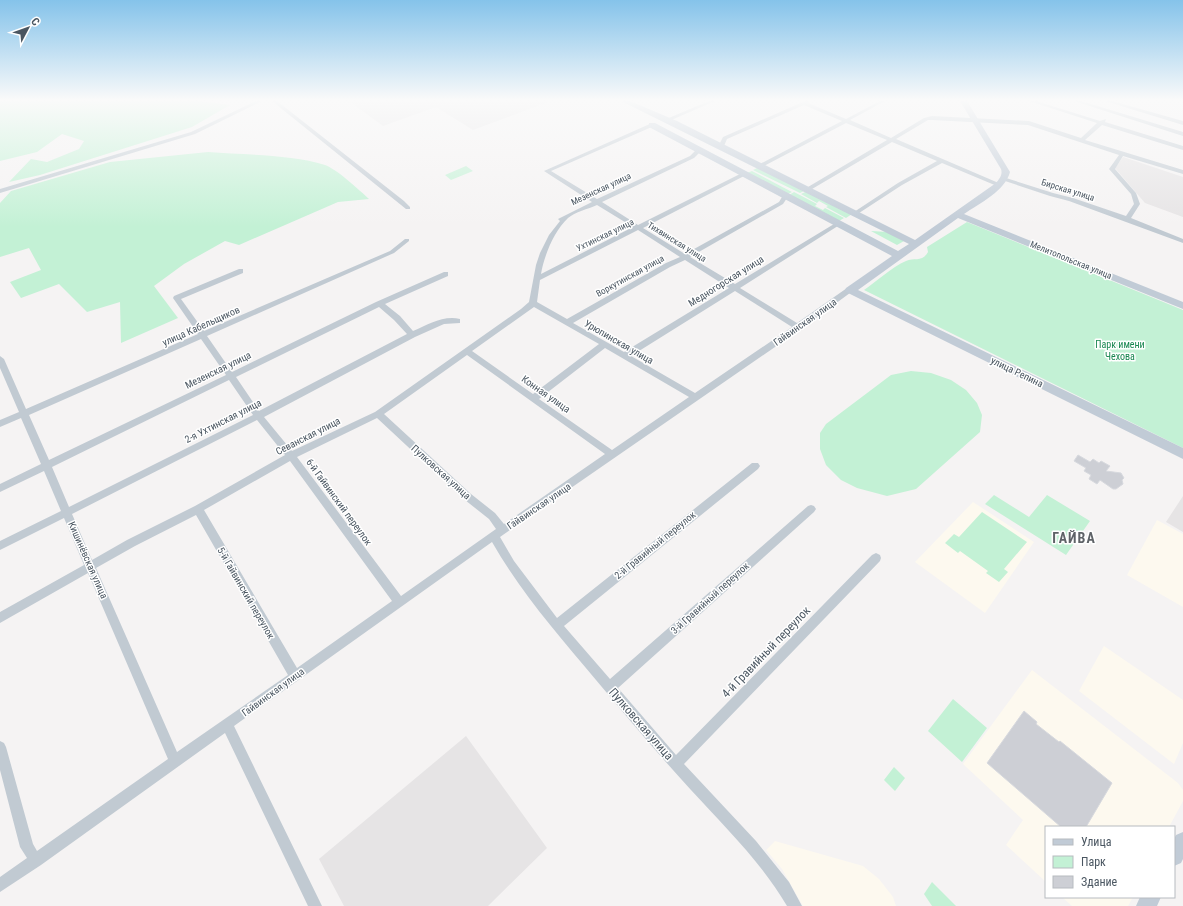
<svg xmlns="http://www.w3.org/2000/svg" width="1183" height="906" viewBox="0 0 1183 906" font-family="'Roboto Condensed',sans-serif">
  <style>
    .commercial { fill: #fdf9ef }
    .education { fill: #e6e4e5 }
    .green { fill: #c3f1d5 }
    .building { fill: #cdcfd5; stroke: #d7d9de }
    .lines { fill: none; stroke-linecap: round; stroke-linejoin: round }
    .street { fill: #c1cad2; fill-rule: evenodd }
    .secondary { fill: #c1cbd6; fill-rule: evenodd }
    .labels { text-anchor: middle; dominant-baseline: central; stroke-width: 3; stroke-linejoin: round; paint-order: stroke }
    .far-street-label { font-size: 9px; fill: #4a5661; stroke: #fff }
    .street-label { font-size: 10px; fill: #4a5661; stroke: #fff }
    .park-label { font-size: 10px; fill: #17864f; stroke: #fff }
    .near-street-label { font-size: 12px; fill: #4a5661; stroke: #fff }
    .district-label { font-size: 14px; font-weight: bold; letter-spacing: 1px; fill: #5f6368; stroke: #fff }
  </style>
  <rect width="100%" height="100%" fill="#f5f3f3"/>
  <path class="commercial" d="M973,502l61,40 -49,71 -70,-51z
    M1157,520l26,14v73l-56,-32z
    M1104,646l79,54v43l-9,21 -95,-73z
    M1032,670l146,113 5,7v11l-14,26h-123v55l-40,-37 17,-25 -60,-56z
    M775,841l88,25 16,13 14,18 3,9h-93l-21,-37 -16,-19z
    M1062,897h71l-5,9h-56z"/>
  <path class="education" d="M349,101h202l-78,29 -37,-23 -53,19z
    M1123,157l60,20v40l-38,-14 -30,-35z
    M1183,496v36l-17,-10z
    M466,736l81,112 -59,58h-144l-25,-47z"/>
  <path class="green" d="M0,101h199l31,4 -38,22 -152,48 -31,7 22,-23 16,3 32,-13 5,-8 -22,-7 -25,18 -37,9z
    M208,152c35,3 83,2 117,13 13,5 33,24 44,34l-31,3 -99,43 -14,-4 -41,23 -30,22 24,32 -57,25 -1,-41 -33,10 -28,-28 -38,14 -11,-16 31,-12 -12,-22 -29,9v-54l11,-12 99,-29z
    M466,166l7,5 -22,9 -6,-5z
    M759,167l47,23 -6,3 -47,-23z
    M752,171l40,21 -4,2 -41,-21z
    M807,191l45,23 -6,4 -20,-11 2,-1 -9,-5 -2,2 -16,-9z
    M794,192l23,12 -2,2 8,4 2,-2 19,10 -5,3 -50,-26z
    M967,222l216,88v138l-319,-158c13,-9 28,-23 42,-29 8,-4 16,2 22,-9l-1,-5z
    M871,231l17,1 16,9 -7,4z
    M911,371l20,2 20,7 15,10 11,13 5,12 -2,17 -64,57 -29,7 -30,-8 -16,-8 -15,-15 -6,-16v-16l6,-9 65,-49z
    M994,495l35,22 18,-22 43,26 -24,34 -81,-51z
    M982,512l45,30 -23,27 4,3 -9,10 -13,-9 2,-2 -28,-20 -2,2 -13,-10 9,-9 5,3z
    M953,699l34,29 -25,34 -34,-31z
    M894,767l11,11 -10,13 -11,-11z
    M932,882l24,24h-24l-8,-12z"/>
  <path class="building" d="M1078,455l12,7 3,-3 6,4 2,-2 9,5 -4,5 15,2 3,5 -2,2 1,4 -7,5h-3l-13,-9 -3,4 -8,-5 2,-4 -7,-4 2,-3 -12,-7z
    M1024,711l13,11 -1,2 23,18 1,-1 52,42 -26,44h-25l-74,-64z"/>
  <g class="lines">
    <path class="street" d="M256,101h6l-67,33 -195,59v-4l191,-57z
      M272,101h5l127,100 6,6v2h-4z
      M709,101h6l-46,20 -5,-1z
      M805,101h5l-2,2 38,16 34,-18h5l-35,19 41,18 33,-20 8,-2 97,5 52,17 16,-15 -68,-22h7l64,20 6,-2 -1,3 78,24v4l-81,-25 -17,15 98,30v4l-60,-18 -8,13 21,24 4,11 -9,14 52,21v4l-114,-42 -19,-5 -48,-16v-2h4l47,15 20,5 53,18 8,-12 -3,-10 -22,-25 10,-14 -91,-30 -96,-5h-4l-32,19 105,45v2h-4l-55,-23 -40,22 -46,30 -2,-1v-2l44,-29 39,-22 -45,-19 -80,47h-4v-2l79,-47 -41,-17 -84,44h-4v-2l84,-44 -38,-16 -77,34 -3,7 -5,-1 4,-8z
      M1074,101h7l102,31v4z
      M1105,101h7l71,20v4z
      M652,123l3,2 -1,1 -103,45 46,28 93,-43 5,-5h4l1,1 -6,6 -92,44 36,23 104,-52h4v2l-103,53 42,26 94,-52 3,-5h4l1,1 -4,6 -93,53 45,27 104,-63 2,1v2l-101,64 57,35 50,-35h6l1,2 -53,39 -301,208 14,24 43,57 195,-155h6l2,3 -2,3 -194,157 46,53 198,-173 3,-1 3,1 2,3 -2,3 -196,176 58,67 196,-200 4,-2 4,2 1,3 -1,3 -196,203 72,77 33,41 13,24h-15c-25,-43 -63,-80 -96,-116 -33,-36 -64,-73 -95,-110 -37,-44 -75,-87 -104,-138l-258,184 88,180h-14l-83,-173 -184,132 -41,27v-15l27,-19 -7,-11 -20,-77v-29l4,2 2,4 27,97 4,7 131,-92 -80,-186 -88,50v-11l84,-47 -20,-47 -64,32v-9l61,-30 -17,-40 -44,21v-8l41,-20 -20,-46 -21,9v-7l19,-8 -19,-44v-12l4,3 22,50 172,-75 -25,-36 1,-2 65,-27h4v4l-62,26 23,32 186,-80 15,-12h4v2l-15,12 -187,83 25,36 144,-70 68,-30h4v4l-63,28 15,12 13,15c15,-6 30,-16 47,-12v4l-16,1 -29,13 -151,80 28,34 83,-39 146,-103 8,-7 7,-37 4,-12 9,-18 11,-14 -2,-2 34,-17 -48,-31zM597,205l36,22 -92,47c3,-18 13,-43 27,-56 7,-6 20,-9 29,-13zM638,230l42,27 -14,6 -99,56 -30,-17 3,-22zM685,260l44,28 -105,64 -51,-29 97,-56zM735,291l57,36 -97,66 -64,-37zM379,307l15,13 13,14 -148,77 -23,-34zM534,307l65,37 -66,50 -61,-43zM201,339l25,36 -177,85 -20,-45zM605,348l84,49 -77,53 -73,-51zM467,355l138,99 -101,70 -9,-11 -24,-19 -87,-80zM229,380l24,35 -184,92 -17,-40zM377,418l88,82 24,19 7,10 -95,67 -104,-139zM257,420l28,35 -90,51 -68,34 -35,20 -20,-46zM290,461l102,140 -95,67 -93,-158zM196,515l92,160 -111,77 -81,-184 39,-22z"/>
    <path class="secondary" d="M621,101h9l47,20 238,119 81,-57c3,-4 7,-8 5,-14l-41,-68h7l43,71c-5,19 -30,31 -46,42l219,88v7l-225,-91 -100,72 325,158v11l-337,-167 -1,-2 1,-2 46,-32 -243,-129v-4h6l243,128 11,-7z
      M1183,832v27l-2,4 -7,3v-27l2,-4z
      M1140,897h21l-4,9h-21z"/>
  </g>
  <linearGradient id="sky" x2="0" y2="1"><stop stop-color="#85c3ea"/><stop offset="0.44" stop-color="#fafafa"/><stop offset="1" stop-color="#fafafa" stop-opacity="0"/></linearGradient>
  <rect width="1183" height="227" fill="url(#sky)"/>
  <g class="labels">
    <g class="far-street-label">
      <text transform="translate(601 189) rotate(-25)">Мезенская улица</text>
      <text transform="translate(1068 190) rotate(17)">Бирская улица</text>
      <text transform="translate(605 235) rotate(-26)">Ухтинская улица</text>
      <text transform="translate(677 242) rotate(32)">Тихвинская улица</text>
      <text transform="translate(1071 260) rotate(22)">Мелитопольская улица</text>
      <text transform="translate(630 276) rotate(-29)">Воркутинская улица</text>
    </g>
    <g class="street-label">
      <text transform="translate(726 281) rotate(-32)">Медногорская улица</text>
      <text transform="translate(805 322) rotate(-35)">Гайвинская улица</text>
      <text transform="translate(201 326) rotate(-24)">улица Кабельщиков</text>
      <text transform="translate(619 342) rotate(30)">Урюпинская улица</text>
      <text transform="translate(218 370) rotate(-26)">Мезенская улица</text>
      <text transform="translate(1017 372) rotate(26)">улица Репина</text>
      <text transform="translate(546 394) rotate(35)">Конная улица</text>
      <text transform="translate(223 421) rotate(-27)">2-я Ухтинская улица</text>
      <text transform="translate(308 436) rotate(-27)">Севанская улица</text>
      <text transform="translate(441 472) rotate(42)">Пулковская улица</text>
      <text transform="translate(339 502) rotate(54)">6-й Гайвинский переулок</text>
      <text transform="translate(539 506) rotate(-34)">Гайвинская улица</text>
      <text transform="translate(655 545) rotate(-39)">2-й Гравийный переулок</text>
      <text transform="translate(88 560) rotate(66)">Кишинёвская улица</text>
      <text transform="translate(246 593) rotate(60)">5-й Гайвинский переулок</text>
      <text transform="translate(710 598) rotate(-42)">3-й Гравийный переулок</text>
      <text transform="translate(273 692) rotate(-36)">Гайвинская улица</text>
    </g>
    <g class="park-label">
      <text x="1120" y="344">Парк имени<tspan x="1120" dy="12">Чехова</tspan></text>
    </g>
    <g class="near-street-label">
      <text transform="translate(766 652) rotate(-46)">4-й Гравийный переулок</text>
      <text transform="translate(641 724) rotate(49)">Пулковская улица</text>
    </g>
    <g class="district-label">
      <text x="1074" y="538">ГАЙВА</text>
    </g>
  </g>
  <rect x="1045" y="826" width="130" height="72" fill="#ffffff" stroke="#b7bbc0"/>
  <rect x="1053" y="839" width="20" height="6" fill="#c1cbd6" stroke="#b7bbc0"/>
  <text x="1081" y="846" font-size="12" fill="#4a5661">Улица</text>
  <rect x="1053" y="856" width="20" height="12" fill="#c3f1d5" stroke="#b7bbc0"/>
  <text x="1081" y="866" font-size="12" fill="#4a5661">Парк</text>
  <rect x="1053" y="876" width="20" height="12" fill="#cdcfd5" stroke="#b7bbc0"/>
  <text x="1081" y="886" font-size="12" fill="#4a5661">Здание</text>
  <g transform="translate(28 28) rotate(49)" stroke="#ffffff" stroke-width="3" paint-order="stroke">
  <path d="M0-3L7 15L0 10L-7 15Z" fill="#4a5661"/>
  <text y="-6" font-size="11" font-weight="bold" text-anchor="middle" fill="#4a5661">С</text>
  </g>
</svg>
